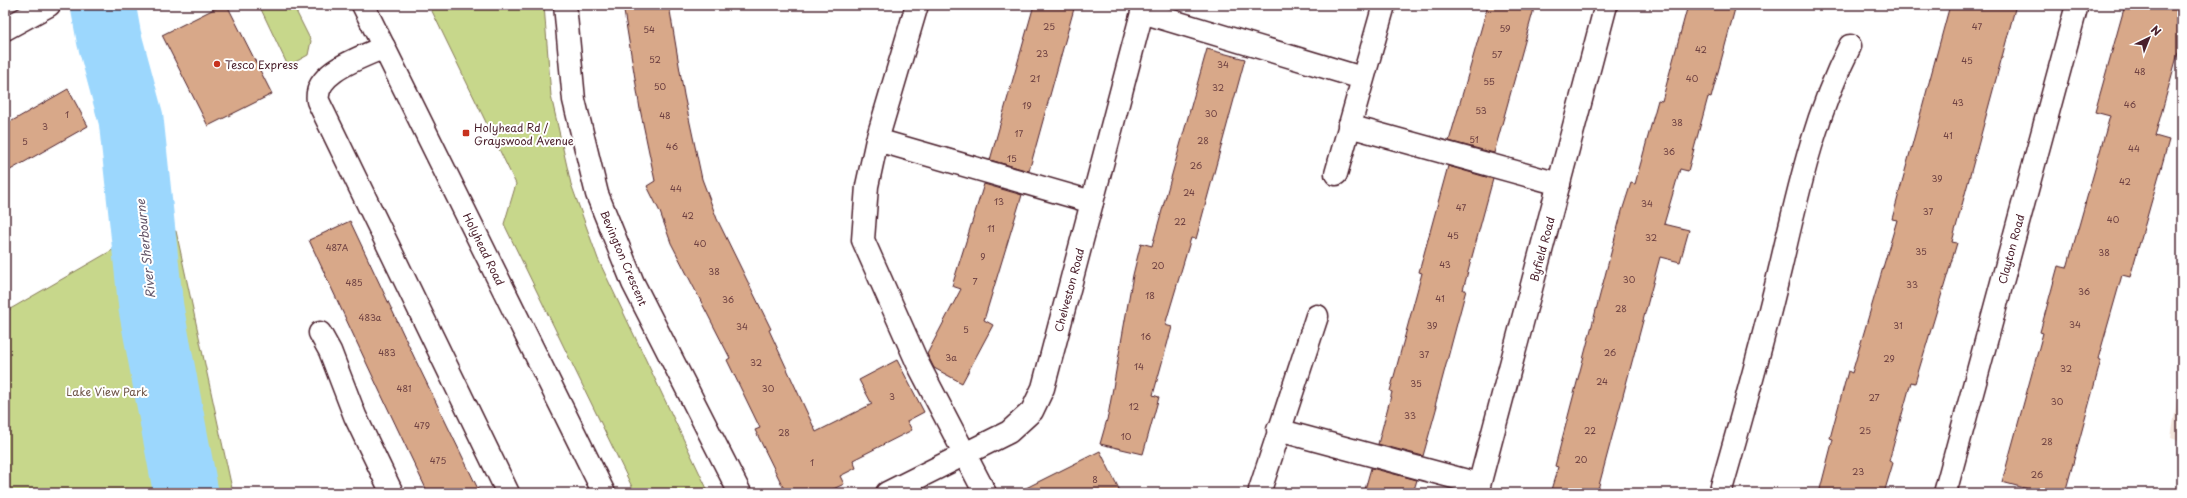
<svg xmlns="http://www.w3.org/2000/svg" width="2187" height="498" viewBox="0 0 2187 498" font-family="'Playpen Sans',sans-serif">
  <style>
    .built { fill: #f3e5dc }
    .green { fill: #c7d78b; stroke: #887b5b }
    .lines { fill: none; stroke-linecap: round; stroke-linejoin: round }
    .river { stroke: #9cd7fd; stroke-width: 65 }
    .building { fill: #d8a889; stroke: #4a1f2b }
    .lane-casing { stroke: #4a1f2b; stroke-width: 25 }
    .street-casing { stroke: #4a1f2b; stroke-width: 25 }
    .highway-casing { stroke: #4a1f2b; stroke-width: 25 }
    .lane { stroke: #fff; stroke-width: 22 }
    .street { stroke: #fff; stroke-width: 22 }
    .highway { stroke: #fff; stroke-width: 22 }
    .poi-dot { fill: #c8321e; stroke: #fff; stroke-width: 1.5 }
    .labels { text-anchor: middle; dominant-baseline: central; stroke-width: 4; stroke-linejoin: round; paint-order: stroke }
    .number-label { font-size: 9px; fill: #6e4142 }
    .poi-label { font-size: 11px; fill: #4a1f2b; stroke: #fff; text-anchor: start }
    .street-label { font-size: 11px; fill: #4a1f2b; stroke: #fff }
    .park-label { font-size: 11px; fill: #705648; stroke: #fff }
    .water-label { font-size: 12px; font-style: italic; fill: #63566a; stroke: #fff }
  </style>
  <rect width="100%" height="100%" fill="#fff"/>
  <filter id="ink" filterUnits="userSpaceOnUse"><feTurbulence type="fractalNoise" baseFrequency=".025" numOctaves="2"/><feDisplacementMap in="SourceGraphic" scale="8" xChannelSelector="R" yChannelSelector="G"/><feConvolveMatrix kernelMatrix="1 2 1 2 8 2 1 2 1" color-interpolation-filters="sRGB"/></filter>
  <g filter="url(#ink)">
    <path class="built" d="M2182,369v73l-11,-4z"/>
    <path class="green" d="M259,5h34l18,36 -3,14 -20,11z
      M429,5h115l7,91 20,88 27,75 111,234h-74l-131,-269 12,-40z
      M176,231l57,262h-228v-181l111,-64z"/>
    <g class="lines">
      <path class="river" d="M103,5l6,33 22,81 20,189 35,185"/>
    </g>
    <path class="building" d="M222,5h5l45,89 -64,32 -46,-91z
      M623,5h46l15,90 18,84 15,40 54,110 -2,1 47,102 56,-28 -13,-24 38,-20 27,52 -17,9 5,9 -59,30 3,8 -16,8 4,8 -19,9h-39l-31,-63 5,-2 -33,-68 3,-2 -59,-115 -11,-31 -13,-26 8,-5 -15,-72z
      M1034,5h41l-46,166 -39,-11z
      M1488,5h47l-41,148 -45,-12z
      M1688,5h48l-25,93 -3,-1 -20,74 -8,-2 -16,55 25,6 -9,32 -20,-5 -63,236h-47l8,-26 -3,-1 67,-255 9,-28 4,1 23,-84 4,1z
      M1950,5h66l-64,237 5,1 -42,140 -4,-1 -22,79 4,2 -9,30h-65l14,-54 -3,-1 18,-67 4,2 45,-153 -5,-1z
      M2125,5h57v49l-4,-1 -23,83 14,4 -39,137 -8,-2 -24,84 3,1 -36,133h-22l-41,-11 41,-149 -3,-1 18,-66 9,2 43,-152 -15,-4z
      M1207,49l38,10 -49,180 -5,-1 -26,87 7,2 -19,68 6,2 -16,57 -43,-10 8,-28 25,-141 8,-32 11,3z
      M68,89l20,37 -83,47v-48z
      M1448,166l45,13 -30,111h3l-31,116h2l-14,50 -45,-12 14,-52 -2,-1 32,-118 -3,-1z
      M984,184l38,11 -38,125 9,5 -31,58 -28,-15 -7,-14 34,-65 -9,-3z
      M350,221l66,140 64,132h-52l-48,-101 -71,-152z
      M1100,451l21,42h-105z
      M1371,468l46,12 -4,13h-49z"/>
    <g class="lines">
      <defs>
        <path id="lane" d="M917,5l-40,135 -10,46 -4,54 55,124 67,129
          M1142,12l220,66
          M384,47c-21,10 -71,25 -66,54l190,392
          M1349,126l210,58
          M877,140l215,62
          M1336,174l48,-169
          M320,333l10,18 25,65 37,77
          M1278,430l201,54
          M1260,490l57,-174
          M1720,493c22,-76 43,-152 61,-228 18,-77 33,-148 69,-219"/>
        <path id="street" d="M565,5l9,95 23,94 36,89 107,210
          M5,29l44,-24
          M887,493l122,-61 23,-21 11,-23 101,-383
          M1477,493l129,-488
          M1945,493l132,-488"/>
        <path id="highway" d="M363,5l241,488"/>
      </defs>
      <use href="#lane" class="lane-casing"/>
      <use href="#street" class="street-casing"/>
      <use href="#highway" class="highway-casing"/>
      <use href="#lane" class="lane"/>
      <use href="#street" class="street"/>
      <use href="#highway" class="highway"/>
    </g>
  </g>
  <g class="poi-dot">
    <circle cx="217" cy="64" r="4"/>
    <rect x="462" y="129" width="8" height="8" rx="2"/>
  </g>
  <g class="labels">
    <g class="number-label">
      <text x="1049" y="26">25</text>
      <text x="1977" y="26">47</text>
      <text x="1505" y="28">59</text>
      <text x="649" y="29">54</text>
      <text x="1701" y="49">42</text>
      <text x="1042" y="53">23</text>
      <text x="1497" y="54">57</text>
      <text x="655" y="59">52</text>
      <text x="1967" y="60">45</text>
      <text x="1223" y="64">34</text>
      <text x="2140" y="71">48</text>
      <text x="1035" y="78">21</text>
      <text x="1692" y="78">40</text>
      <text x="1489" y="81">55</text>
      <text x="660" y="86">50</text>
      <text x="1218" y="87">32</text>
      <text x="1958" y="102">43</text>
      <text x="2130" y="104">46</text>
      <text x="1027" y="105">19</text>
      <text x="1481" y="110">53</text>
      <text x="1211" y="113">30</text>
      <text x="67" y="114">1</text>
      <text x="665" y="115">48</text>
      <text x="1677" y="122">38</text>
      <text x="45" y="126">3</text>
      <text x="1019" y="133">17</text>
      <text x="1948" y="135">41</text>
      <text x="1474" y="139">51</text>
      <text x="1203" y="140">28</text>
      <text x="25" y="141">5</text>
      <text x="672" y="146">46</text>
      <text x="2134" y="148">44</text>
      <text x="1669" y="151">36</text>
      <text x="1012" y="158">15</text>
      <text x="1196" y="165">26</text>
      <text x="1937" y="178">39</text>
      <text x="2125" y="181">42</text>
      <text x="676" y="188">44</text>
      <text x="1189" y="192">24</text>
      <text x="999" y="201">13</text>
      <text x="1647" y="203">34</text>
      <text x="1461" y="207">47</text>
      <text x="1928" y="211">37</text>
      <text x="688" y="215">42</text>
      <text x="2113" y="219">40</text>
      <text x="1180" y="221">22</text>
      <text x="991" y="228">11</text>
      <text x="1453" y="235">45</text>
      <text x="1651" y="237">32</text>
      <text x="700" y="243">40</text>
      <text x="337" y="247">487A</text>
      <text x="1921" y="251">35</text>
      <text x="2104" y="252">38</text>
      <text x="983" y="256">9</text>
      <text x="1445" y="264">43</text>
      <text x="1158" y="265">20</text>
      <text x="714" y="271">38</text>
      <text x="1629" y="279">30</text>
      <text x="975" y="281">7</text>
      <text x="354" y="282">485</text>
      <text x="1912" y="284">33</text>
      <text x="2084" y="291">36</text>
      <text x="1150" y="295">18</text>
      <text x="1440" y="298">41</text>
      <text x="728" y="299">36</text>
      <text x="1621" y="308">28</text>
      <text x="370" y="317">483a</text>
      <text x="2075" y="324">34</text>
      <text x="1432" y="325">39</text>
      <text x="1898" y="325">31</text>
      <text x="742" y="326">34</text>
      <text x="966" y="329">5</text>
      <text x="1146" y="336">16</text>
      <text x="387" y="352">483</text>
      <text x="1610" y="352">26</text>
      <text x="1424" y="354">37</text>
      <text x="951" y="357">3a</text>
      <text x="1889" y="358">29</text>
      <text x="756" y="362">32</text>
      <text x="1139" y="366">14</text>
      <text x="2066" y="368">32</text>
      <text x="1602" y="381">24</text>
      <text x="1416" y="383">35</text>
      <text x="404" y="388">481</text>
      <text x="768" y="388">30</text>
      <text x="892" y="396">3</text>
      <text x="1874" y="397">27</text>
      <text x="2057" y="401">30</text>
      <text x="1134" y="406">12</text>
      <text x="1410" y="415">33</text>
      <text x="422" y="425">479</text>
      <text x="1590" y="430">22</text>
      <text x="1865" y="430">25</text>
      <text x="784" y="432">28</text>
      <text x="1126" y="436">10</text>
      <text x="2047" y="441">28</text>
      <text x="1581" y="459">20</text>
      <text x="438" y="460">475</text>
      <text x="812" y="462">1</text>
      <text x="1858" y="471">23</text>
      <text x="2037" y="474">26</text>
      <text x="1095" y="479">8</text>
    </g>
    <g class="poi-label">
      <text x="225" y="64">Tesco Express</text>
      <text x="474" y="127">Holyhead Rd /<tspan x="474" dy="13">Grayswood Avenue</tspan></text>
    </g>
    <g class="street-label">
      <text transform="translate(484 249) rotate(64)">Holyhead Road</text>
      <text transform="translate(1542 249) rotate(-75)">Byfield Road</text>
      <text transform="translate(2011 249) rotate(-75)">Clayton Road</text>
      <text transform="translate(624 258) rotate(67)">Bevington Crescent</text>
      <text transform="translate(1069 290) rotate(-75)">Chelveston Road</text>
    </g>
    <g class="park-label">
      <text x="107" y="391">Lake View Park</text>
    </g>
    <g class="water-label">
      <text transform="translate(145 249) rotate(-96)">River Sherbourne</text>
    </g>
  </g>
  <rect width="2187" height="498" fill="none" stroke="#fff" stroke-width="20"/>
  <rect x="10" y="10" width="2167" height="478" fill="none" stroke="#4a1f2b" stroke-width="1.5" filter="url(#ink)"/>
  <g transform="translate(2149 38) rotate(43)" stroke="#ffffff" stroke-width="3" paint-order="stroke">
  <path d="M0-3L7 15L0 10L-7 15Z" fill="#4a1f2b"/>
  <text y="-6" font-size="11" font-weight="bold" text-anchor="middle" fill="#4a1f2b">N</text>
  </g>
</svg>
